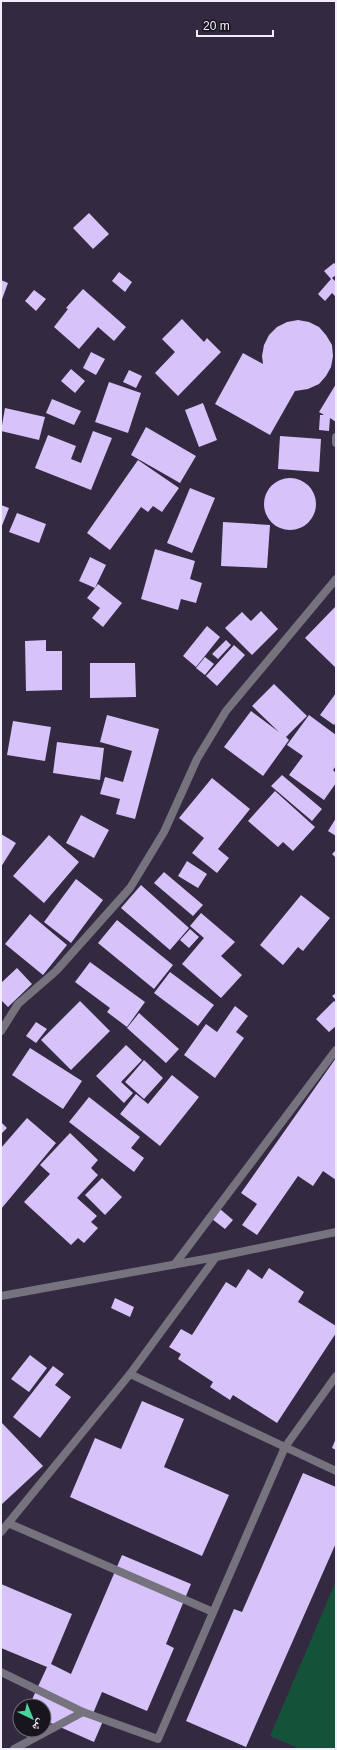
<svg xmlns="http://www.w3.org/2000/svg" width="337" height="1750" viewBox="0 0 337 1750" font-family="Arial,'Noto Naskh Arabic',sans-serif">
  <style>
    .green { fill: #15523a }
    .building { fill: #d7c2f9 }
    .lines { fill: none; stroke-linecap: round; stroke-linejoin: round }
    .minor { stroke: #76727e; stroke-width: 8 }
    .tertiary { stroke: #76727e; stroke-width: 8 }
  </style>
  <rect width="100%" height="100%" fill="#332941"/>
  <path class="green" d="M336,1581v168h-36l-30,-13z"/>
  <path class="building" d="M89,213l20,21 -16,15 -20,-21z
    M334,263l2,2v10l-4,3 4,4v15l-4,-4 -7,8 -7,-7 13,-15 -7,-8z
    M119,272l13,10 -7,10 -13,-11z
    M1,280l7,3 -7,19z
    M83,289l43,38 -12,14 -16,-14 -19,22 -25,-22 14,-18 -2,-1z
    M34,290l12,9 -10,12 -11,-10z
    M182,319l22,23 3,-4 14,14 -43,44 -23,-23 20,-21 -13,-13z
    M298,320l11,2 10,5 7,8 6,10 1,11 -2,11 -5,9 -7,8 -11,5 -13,2 -25,44 -55,-31 28,-51 20,11 -1,-8 2,-11 5,-10 8,-8 10,-5z
    M91,352l14,7 -9,16 -13,-7z
    M71,369l14,12 -10,12 -14,-12z
    M129,370l13,6 -6,12 -13,-6z
    M109,382l32,11 -13,40 -33,-11z
    M336,384v38l-6,-4 -1,13 -10,-1 1,-15h4l-5,-3z
    M52,399l29,12 -7,14 -28,-12z
    M203,403l14,37 -18,7 -14,-37z
    M5,408l40,9 -6,23 -38,-9z
    M146,427l50,29 -16,27 -49,-28z
    M93,431l19,7 -21,52 -56,-22 13,-33 28,11 -5,13 10,4z
    M280,436l41,3 -2,33 -41,-3z
    M138,460l41,28 -17,24 -9,-6 -5,6 -7,-5 -31,43 -23,-17z
    M264 504a26 26 0 1 1 52 0a26 26 0 1 1-52 0Z
    M190,488l25,10 -23,55 -25,-10z
    M1,505l8,3 -8,20z
    M17,513l29,11 -7,19 -30,-11z
    M223,522l47,3 -3,43 -46,-2z
    M155,549l40,12 -5,18 12,4 -6,20 -15,-4 -3,11 -37,-11z
    M90,557l16,8 -11,23 3,-4 24,19 -19,24 -11,-9 8,-10 -13,-10 8,-10 -16,-7z
    M336,606v62l-31,-30z
    M261,611l17,18 -26,26 -27,-27 17,-16 9,9z
    M207,626l13,11 -24,30 -13,-11z
    M46,640v11h16v39l-36,1 -1,-50z
    M226,640l5,5 -13,14 -6,-5z
    M234,645l11,10 -28,31 -11,-10z
    M205,657l9,7 -9,11 -9,-7z
    M90,663h45l1,34 -46,1z
    M274,684l33,32 -21,21 3,3 -26,36 -39,-29 27,-36 28,21 -27,-26z
    M336,693v29l-2,3 -14,-10z
    M107,715l52,14 -24,90 -19,-5 4,-15 -20,-5 5,-17 18,5 9,-31 -32,-9z
    M309,715l27,20v31l-3,4 3,3v10l-12,17 -35,-25 14,-19 -16,-11z
    M13,721l38,6 -6,34 -38,-6z
    M57,742l47,6 -4,32 -47,-7z
    M282,775l40,34 -10,12 -41,-35z
    M212,778l38,31 -32,40 11,9 -12,15 -25,-20 12,-15 -25,-20z
    M275,791l40,36 -22,24 -10,-9 -5,5 -30,-26z
    M81,815l28,15 -15,28 -28,-15z
    M336,818v18l-8,-5z
    M1,834l15,9 -15,24z
    M49,835l30,27 -35,41 -31,-27z
    M336,850v8l-4,-4z
    M187,861l20,13 -9,14 -20,-12z
    M164,872l39,33 -10,11 -39,-33z
    M76,879l27,21 -32,43 -27,-21z
    M141,885l48,43 -19,22 -49,-42z
    M301,895l29,23 -27,33 -5,-4 -15,18 -23,-20z
    M201,913l34,29 -14,14 21,19 -21,23 -39,-34 22,-26 -14,-12z
    M30,914l37,31 -24,30 -38,-31z
    M117,920l56,45 -19,24 -56,-46z
    M190,929l9,8 -10,11 -9,-8z
    M90,962l55,40 -18,25 -20,-15 3,-4 -35,-26z
    M17,968l15,16 -24,23 -7,-7v-17z
    M170,972l44,33 -16,21 -44,-33z
    M336,993v7l-4,-4z
    M80,1001l30,30 -39,39 -30,-30z
    M334,1001l2,2v23l-7,6 -13,-13z
    M235,1006l13,10 -12,16 8,6 -29,40 -31,-23 22,-31 11,8z
    M139,1013l40,36 -13,14 -39,-35z
    M36,1022l11,7 -11,14 -10,-7z
    M126,1045l16,15 -21,22 12,11 -9,10 -28,-27z
    M30,1048l52,33 -19,28 -51,-34z
    M336,1058v122l-13,-9 -10,15 -15,-10 -41,59 -15,-10 15,-21 -16,-11z
    M144,1060l19,18 -19,21 -19,-17z
    M172,1075l27,22 -39,49 -40,-32 16,-20 12,10z
    M89,1097l51,40 -9,11 13,10 -10,14 -65,-50z
    M27,1118l29,25 -55,66v-61z
    M1,1122l6,6 -6,6z
    M70,1133l28,27 -7,8 7,7 -21,23 20,18 -6,6 7,6 -14,15 -6,-5 -7,7 -47,-43 26,-28 -10,-9z
    M102,1178l20,19 -17,18 -20,-20z
    M220,1209l13,11 -8,9 -13,-10z
    M269,1268l35,24 -6,10 38,24v7l-59,90 -44,-28 -3,5 -20,-13 3,-5 -35,-23 3,-5 -12,-7 12,-18 11,6 34,-53 10,6 12,-19 14,10z
    M115,1298l19,9 -4,10 -19,-9z
    M30,1355l17,13 -18,24 -18,-13z
    M53,1366l11,8 -9,11 16,12 -31,41 -27,-21z
    M142,1401l42,18 -20,48 65,28 -27,61 -132,-59 25,-59 26,11z
    M2,1423l41,43 -42,39v-81z
    M336,1438v12l-4,-2z
    M303,1473l33,14v56l-90,204 -60,-26 48,-112 8,3z
    M122,1555l69,29 -25,60 8,4 -27,63 -45,-19 -10,24 11,5 -9,21 -50,-22v-14h-15l18,-39 -46,-19v-64l71,30 -21,50 20,10z"/>
  <g class="lines">
    <path class="minor" d="M336,437v6
      M1,1031l17,-27 38,-33 74,-83 34,-56 33,-73 29,-48 110,-132
      M175,1264l161,-214
      M130,1374l155,73 51,-71
      M8,1523l205,89
      M1,1532l129,-158 86,-117
      M1,1672l82,40 75,27 127,-292 51,24
      M14,1749l69,-37"/>
    <path class="tertiary" d="M1,1296l215,-39 120,-25"/>
  </g>
  <rect width="337" height="1750" fill="none" stroke="#f3eefd" stroke-width="4"/>
  <g transform="translate(32 1718) rotate(137)"><circle r="19" fill="#19151f" stroke="#706c78"/>
  <path d="M0-3L7 15L0 10L-7 15Z" fill="#49d49d"/>
  <text y="-6" font-size="11" font-weight="bold" text-anchor="middle" fill="#f3eefd">ش</text>
  </g>
  <path d="M197 30v6h76v-6" fill="none" stroke="#f3eefd" stroke-width="2"/>
  <text x="203" y="30" font-size="12" fill="#f3eefd" stroke="#19151f" stroke-width="3" paint-order="stroke">20 m</text>
</svg>
